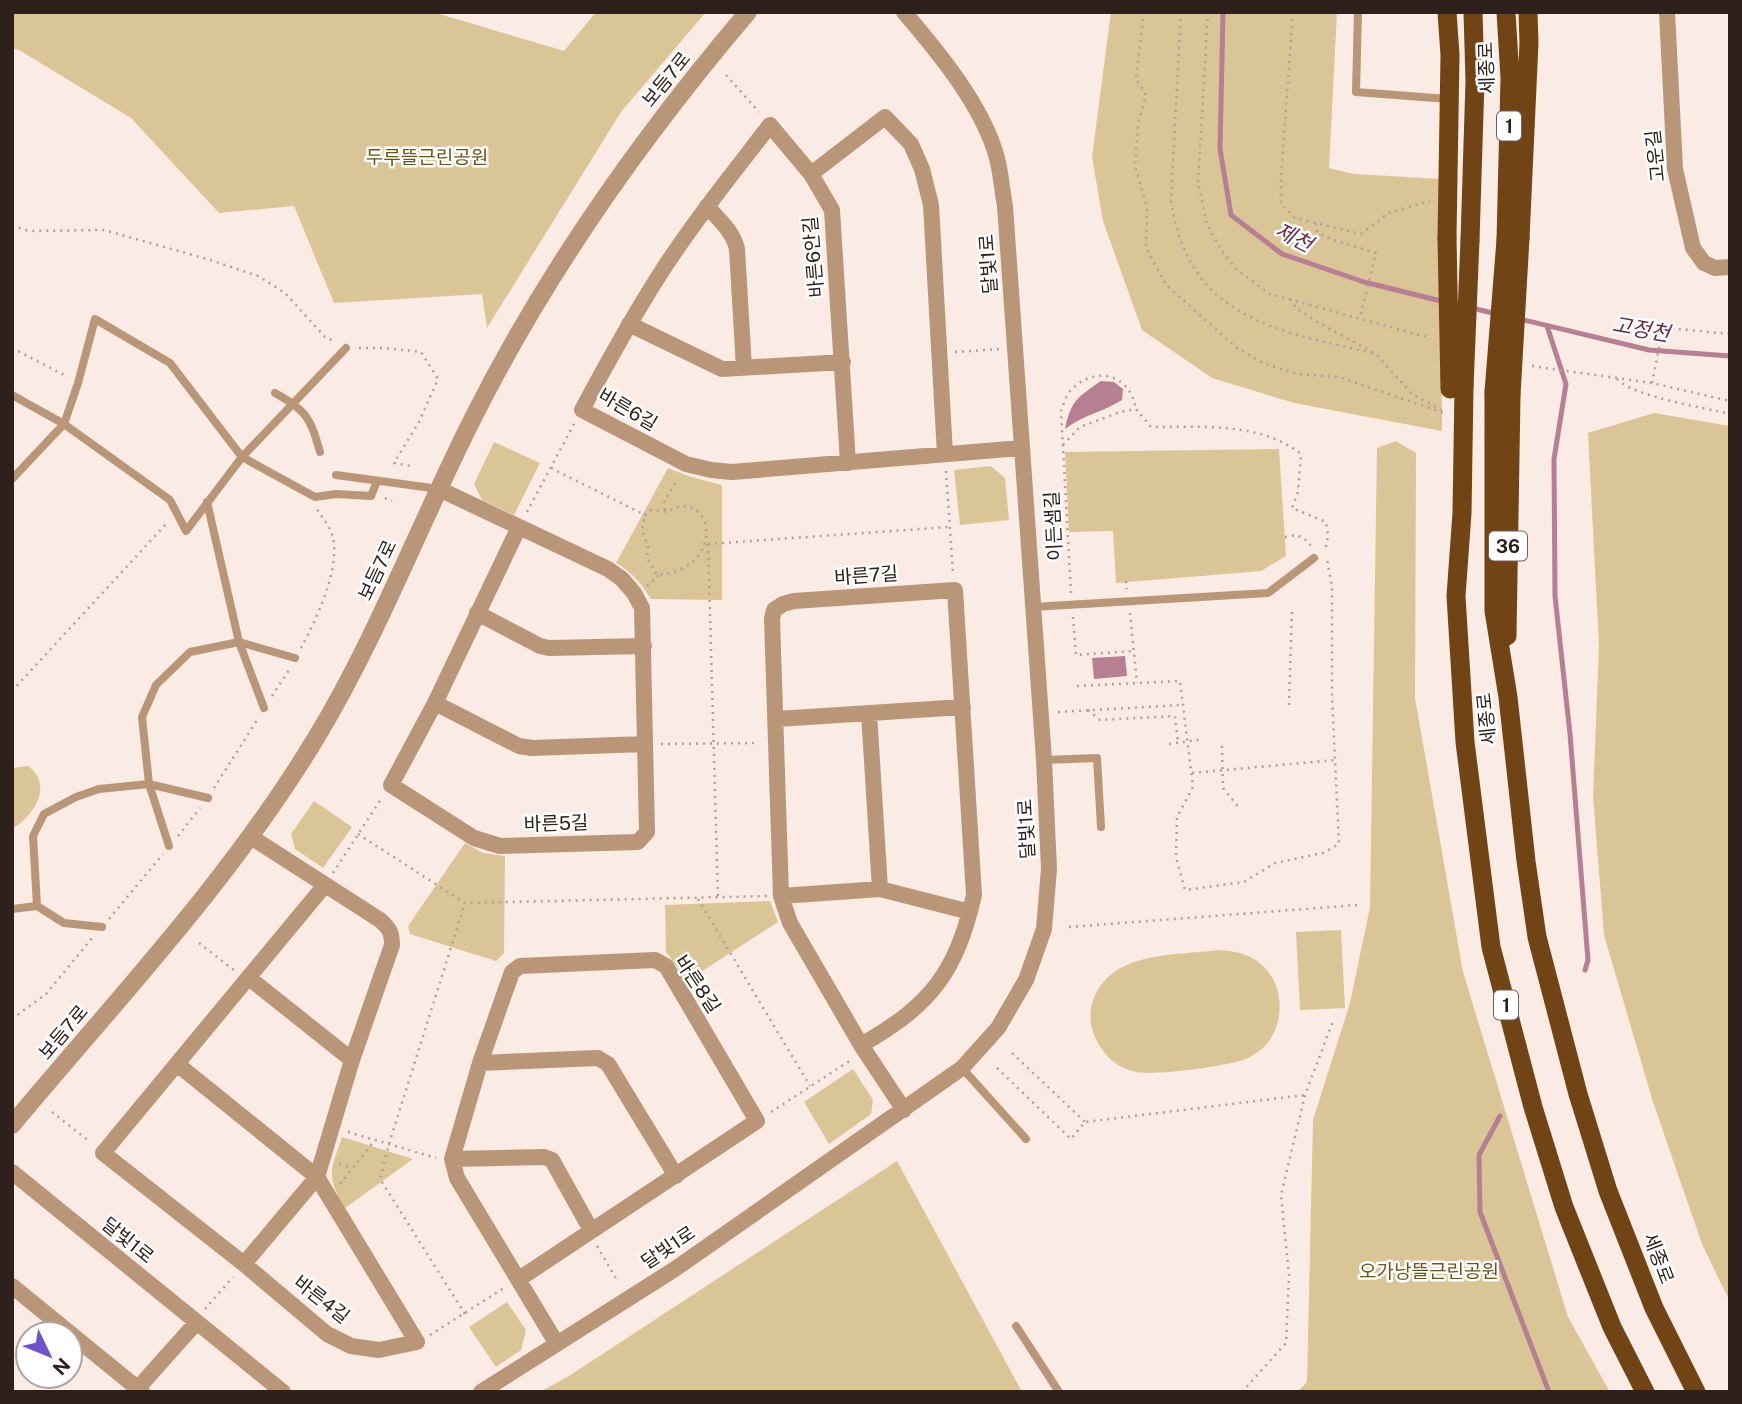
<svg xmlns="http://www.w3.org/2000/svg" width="1742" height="1404" viewBox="0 0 1742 1404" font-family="'Public Sans','Noto Sans KR',sans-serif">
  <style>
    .green { fill: #dac597 }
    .water { fill: #b77f92 }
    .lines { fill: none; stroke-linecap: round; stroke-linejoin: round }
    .stream { stroke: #b77f92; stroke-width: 5 }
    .path { stroke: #b0a09b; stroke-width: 2.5; stroke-dasharray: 2 5; stroke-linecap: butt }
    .service { stroke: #b89677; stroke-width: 8 }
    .minor { stroke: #b89677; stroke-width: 16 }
    .tertiary { stroke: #b89677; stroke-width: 18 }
    .trunk { stroke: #704414; stroke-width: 19 }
    .path-bridge { stroke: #b0a09b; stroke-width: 2.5; stroke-dasharray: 2 5; stroke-linecap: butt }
    .trunk-bridge { stroke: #704414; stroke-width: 19 }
    .labels { text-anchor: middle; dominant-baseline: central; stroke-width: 5; stroke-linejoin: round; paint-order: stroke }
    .shield { fill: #fff; stroke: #6d635f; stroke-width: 2 }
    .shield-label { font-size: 18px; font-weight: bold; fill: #2e201b }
    .street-label { font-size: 19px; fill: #2e201b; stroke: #fff }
    .park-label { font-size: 19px; fill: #6c5417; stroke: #fff }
    .water-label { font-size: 21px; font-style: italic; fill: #6c2844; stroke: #fff }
  </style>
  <rect width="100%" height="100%" fill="#fbebe5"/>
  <path class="green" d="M12,12h421l131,39 32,-39h110l-85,100 -134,216 -5,-34 -148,9 -40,-97 -75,7 -88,-95 -112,-68 -7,-2z
    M1111,12h226l-8,156 25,6 87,5 1,252 -148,-28 -82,-25 -70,-48 -39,-109 -11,-64z
    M1654,413l76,13v876l-28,-58 -49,-142 -49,-167 -11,-139 6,-150 -11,-213z
    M1396,441l20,12 -1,245 48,274 105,345 42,75h-313l10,-10 6,-262 37,-117 20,-96 7,-459z
    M494,442l46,21 -26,52 -32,-15 -8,-16z
    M1279,449l7,107 -25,15 -145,12 -3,-52 -44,1 -4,-80z
    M991,466l14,12 4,42 -49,5 -6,-55z
    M668,468l23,9 31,8v115l-71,-1c-10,-16 -18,-26 -35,-36z
    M28,766c26,19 6,50 -16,63v-61z
    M314,801l38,26 -29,41 -28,-19 -4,-15z
    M465,843l18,10 22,3 -1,97 -8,8 -86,-27 -2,-8z
    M770,901l8,21 -91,59 -21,-29 -1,-47z
    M1341,930l4,78 -45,2 -4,-78z
    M1219,950c11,1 21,2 31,7 34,16 39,64 14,90 -5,4 -12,9 -18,12 -19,7 -91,17 -110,13 -12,-3 -24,-9 -31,-19 -11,-13 -18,-32 -13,-49 16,-54 82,-48 127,-54z
    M853,1069l20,31 -2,14 -42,30 -25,-42z
    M342,1137l71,22 -68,49c-20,-33 -14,-37 -3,-71z
    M897,1161l125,231h-482l29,-16z
    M507,1302l19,28 -5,20 -25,17 -27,-40z"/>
  <path class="water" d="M1101,381l13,1 9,7 -1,11c-19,12 -39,15 -57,29 6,-29 13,-32 36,-48z
    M1125,656l2,20 -33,3 -2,-21z"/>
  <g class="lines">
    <path class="stream" d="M1223,12l-3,137 11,66 51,39 82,28 81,20
      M1472,308l25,6
      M1520,319l129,31 81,6
      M1547,326l19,58 -12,75 1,137 15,138 18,226 -3,10
      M1500,1116l-21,39 1,57 69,180"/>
    <path class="path" d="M1144,12l-8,67 10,16 -8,29 -3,43 12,40 -1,41 20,37 71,63 28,16 33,10 41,3 108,37
      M1181,12l-10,187c15,118 104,132 202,154
      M1208,12l-10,170 9,43 15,26 14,18 34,25 161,44
      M1293,12l-12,163v29l14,14 66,16 27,-21 42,-12
      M726,75l33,37
      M1316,223l1,9 13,7 46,14 -16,65
      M12,226l17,5 75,-1 103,29 51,17 27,17 40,44 11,5
      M1290,299l6,9 23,15 57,31 36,40 34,19
      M12,348l56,29
      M359,348h24l38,4 17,27 -19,43 -25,41 17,3
      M955,352l46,-3
      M1532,366l120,17 78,18
      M1617,379c15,17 88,29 113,35
      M1652,383l10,-50 5,-5 63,6
      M1063,445l17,-18 40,-15 16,-3 15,18c49,0 110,-5 150,27l-3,38 -6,16 34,14 2,14 -3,16
      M551,468l94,47 5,-5 17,2c45,-28 63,57 -10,63l-10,-18 1,-10 -6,-18 3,-14
      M946,471l7,102
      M385,498l7,3
      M665,510l-1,-9 14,-22
      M527,512l48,-90
      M1285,537l12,-2 12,7 2,5
      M708,544l10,353
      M708,544l241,-17
      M1126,581l1,8
      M647,586l12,-11
      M1071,593l-10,-182c2,-6 5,-15 9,-20 24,-26 60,-18 66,18
      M1130,613l7,70
      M1073,617l3,38 57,-4
      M301,648c15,-28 39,-78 32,-110 -2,-11 -11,-20 -16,-29
      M1077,686l103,-5 13,106 -16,30 -1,40 9,33 59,-8 31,-19 48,-10 16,-9 -7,-148v-109l-5,-28
      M12,691l155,-168
      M272,696l17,-26
      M1289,705l3,-94
      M1088,710l12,10 75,-4 3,27
      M1058,712l123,-7
      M661,744l98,-1
      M1222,746l1,42 17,21
      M1192,773l143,-13
      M214,788l45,-71
      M358,834l107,69 302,-7
      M178,836l22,-28
      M333,873l48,-74
      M698,899l112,187
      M109,919l54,-65
      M1069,927l288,-22
      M199,943l36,28
      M12,1019l34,-25 47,-57
      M1012,1053l73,69
      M997,1068l74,71 14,-17 220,-27
      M52,1112l38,30
      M771,1112l80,-52
      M348,1132l88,26
      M339,1164l13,4
      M340,1184l35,-44
      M597,1246l20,34
      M205,1309l28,-32
      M465,1314l-85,-135 9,-35 76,-241
      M430,1335l74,-47
      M1242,1392l44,-49 3,-68 -8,-80 24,-100 28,-74"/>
    <path class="service" d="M1358,12l-2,80 92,7
      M275,393c32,18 35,24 45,59
      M12,395l52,29 14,-41 17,-64 75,44 72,94 73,40 21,-3 35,2 6,-15
      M336,475l103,14
      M12,479l52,-55 106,76 16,31 56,-74 104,-109
      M207,502l32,140 25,66
      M1033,607l235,-14 46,-35
      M1044,760l53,-2 4,69
      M208,798l-59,-14 -7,-67 14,-32 34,-33 49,-10 56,16
      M37,906l-4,-70 11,-22 32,-17 23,-8 50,-5 20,62
      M12,909l25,-3 27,17 38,4
      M962,1068l64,71
      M1016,1326l43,66"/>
    <path class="minor" d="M1667,12l8,157 18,79 11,15 11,5 15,-1
      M811,174l74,-57 26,27 11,25 9,36 14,249
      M707,206c12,14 26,25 30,43l7,119
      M629,324l93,45 121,-7
      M848,463l-16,-253 -21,-36 -41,-49c-37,48 -75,95 -108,146 -29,45 -55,92 -80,139l104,54 25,6 21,2 290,-24
      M439,489l169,80 14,10 12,14 8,15 5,224 -9,10 -138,4 -26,-8 -83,-53 44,-82 84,-176
      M477,613l63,33 9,2 95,-2
      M435,703l84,43 13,2 113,-4
      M869,713l11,176
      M777,719l186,-12
      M781,896l99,-7 90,23
      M249,978l103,82
      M861,1045c70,-40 95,-72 113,-150l-19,-305 -161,11 -11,3 -9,6 -2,9 9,277 9,27 71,122 43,65
      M480,1063l118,-5 10,6 68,112
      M177,1064l140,113 100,165 -38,8 -28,-4 -24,-12 -83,-70 -141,-111 222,-268
      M452,1159l92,-2 8,3 39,70
      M12,1172l271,220
      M244,1264l73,-87 35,-117 40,-115c0,-13 -3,-17 -12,-25l-129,-83
      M519,1279l238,-158 -91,-155 -11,-6 -135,6 -8,6 -32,91 -28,96 5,19 100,166
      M12,1286l130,106
      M138,1388l58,-65
      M481,1392l194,-123 287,-201 36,-40 28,-48 18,-51 5,-60 -5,-109 -39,-554c-3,-16 -4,-32 -8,-48 -14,-52 -58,-105 -93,-146"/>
    <path class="tertiary" d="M12,1125c105,-126 219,-246 304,-387 60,-99 102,-210 154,-314 74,-149 170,-285 278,-412"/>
    <path class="trunk" d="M1447,12l3,43 -3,183
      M1520,238l9,-195 -1,-31
      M1470,240l5,-159 -2,-69
      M1506,240l4,-162 -4,-66
      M1464,387l-2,126 -6,83 9,146 26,205 42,160 31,100 48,120 33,65
      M1494,392v219l14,86 18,164 11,76 41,157 30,97 46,117 42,84
      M1507,636l4,-241"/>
    <path class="path-bridge" d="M1169,744l34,-5"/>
    <path class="trunk-bridge" d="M1447,238l3,151
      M1464,387l6,-147
      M1494,392l12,-152
      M1511,395l9,-157"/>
  </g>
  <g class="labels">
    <g class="shield">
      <rect x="1497" y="111.5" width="24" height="29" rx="5"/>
      <rect x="1489" y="531.5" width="38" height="29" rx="5"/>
      <rect x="1494" y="990.5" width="24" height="29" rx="5"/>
    </g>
    <g class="shield-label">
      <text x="1509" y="126">1</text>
      <text x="1508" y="546">36</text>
      <text x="1506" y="1005">1</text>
    </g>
    <g class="street-label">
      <text transform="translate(1486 68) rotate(-92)">세종로</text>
      <text transform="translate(666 79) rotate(-51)">보듬7로</text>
      <text transform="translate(1655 156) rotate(-96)">고운길</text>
      <text transform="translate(813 257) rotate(-95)">바른6안길</text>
      <text transform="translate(988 264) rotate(-94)">달빛1로</text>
      <text transform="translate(628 409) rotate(30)">바른6길</text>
      <text transform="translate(1053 526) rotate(-93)">이든샘길</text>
      <text transform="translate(377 570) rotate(-65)">보듬7로</text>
      <text transform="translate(866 575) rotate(-4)">바른7길</text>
      <text transform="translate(1486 719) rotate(-96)">세종로</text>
      <text transform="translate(556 823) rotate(-2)">바른5길</text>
      <text transform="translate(1026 829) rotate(-93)">달빛1로</text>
      <text transform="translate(698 984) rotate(56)">바른8길</text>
      <text transform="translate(63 1032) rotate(-50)">보듬7로</text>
      <text transform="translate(128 1240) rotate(39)">달빛1로</text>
      <text transform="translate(668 1247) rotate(-34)">달빛1로</text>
      <text transform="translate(1659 1258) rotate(69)">세종로</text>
      <text transform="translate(322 1299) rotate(38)">바른4길</text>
    </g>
    <g class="park-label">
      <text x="427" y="157">두루뜰근린공원</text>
      <text x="1429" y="1271">오가낭뜰근린공원</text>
    </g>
    <g class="water-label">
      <text transform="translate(1294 237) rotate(27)">제천</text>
      <text transform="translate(1641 329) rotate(10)">고정천</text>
    </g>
  </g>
  <rect width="1742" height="1404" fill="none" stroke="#2e201b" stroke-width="28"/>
  <g transform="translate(49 1355) rotate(133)"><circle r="33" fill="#ffffff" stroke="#aba6a4" stroke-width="2"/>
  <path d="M0-5L12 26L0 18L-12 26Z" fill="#7052cc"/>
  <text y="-10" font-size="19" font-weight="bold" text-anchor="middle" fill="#2e201b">N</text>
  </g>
</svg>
